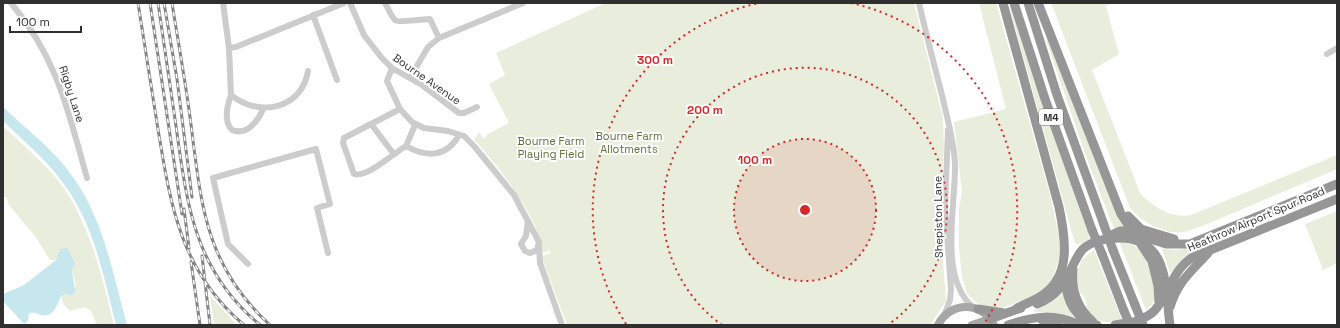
<svg xmlns="http://www.w3.org/2000/svg" width="1340" height="328" viewBox="0 0 1340 328" font-family="'Space Grotesk',sans-serif">
  <style>
    .green { fill: #e9eedc }
    .water { fill: #c7e7ef }
    .lines { fill: none; stroke-linecap: round; stroke-linejoin: round }
    .minor { stroke: #ccc; stroke-width: 6 }
    .major { stroke: #a7a7a7; stroke-width: 8 }
    .highway { stroke: #969696; stroke-width: 9 }
    .rail-casing { stroke: #848484; stroke-width: 3 }
    .rail { stroke: #fff; stroke-width: 1.5; stroke-dasharray: 4.5; stroke-linecap: butt }
    .highway-bridge { stroke: #969696; stroke-width: 9 }
    .ring { fill: none; stroke: #d62828; stroke-width: 2; stroke-dasharray: 2 4 }
    .labels { text-anchor: middle; dominant-baseline: central; stroke-width: 4; stroke-linejoin: round; paint-order: stroke }
    .shield { fill: #fff; stroke: #6d6d6d; stroke-width: 1 }
    .shield-label { font-size: 10px; font-weight: bold; fill: #2f2f2f }
    .street-label { font-size: 11px; fill: #2f2f2f; stroke: #fff }
    .park-label { font-size: 11px; fill: #5d7038; stroke: #fff }
    .centre { fill: #d62828; stroke: #fff; stroke-width: 2 }
    .ring-label { font-size: 12px; text-anchor: middle; font-weight: bold; fill: #d62828; stroke: #fff; stroke-width: 4; stroke-linejoin: round; paint-order: stroke }
  </style>
  <rect width="100%" height="100%" fill="#fff"/>
  <path class="green" d="M606,3h308l29,115 1,31 -5,57 7,95 -16,24h-363l-26,-69 10,-3 -3,-6 1,5h-7c0,-29 -47,-92 -68,-112l5,-8 5,7 4,-5 21,-11 -20,-39 16,-9 -9,-22z
    M979,3h17l53,188 13,57 -10,34 -5,6 -19,11 -27,9 -19,-2 -9,-6 -6,-7 -5,-16 -3,-29v-40l3,-16 -8,-70 52,-13z
    M1051,3h62l-7,3 13,48 -27,16 48,123c13,14 31,26 51,22l146,-60v14l-132,56c-7,2 -14,5 -21,7 -19,3 -42,-10 -54,-24z
    M1011,8l29,89 50,142 -10,5h-4l-2,-4 -64,-231z
    M1050,39l76,188 -12,2 -27,-70 -41,-119z
    M3,126c20,20 46,40 62,64 27,41 37,88 49,135h-17l-6,-14 -6,-4 -15,4c-5,-5 -8,-8 -9,-15l6,-2 9,-8 -4,-16 -16,-10h-6l-15,-24 -26,-31 -3,-8h-3z
    M1337,211v52l-14,7 -18,-46z
    M1119,241c8,1 16,3 22,10 9,10 16,33 14,47 -1,5 -5,8 -9,12z
    M1197,246l1,3 -15,9 -13,15 -8,-24 14,1z
    M1094,250l28,70c-12,3 -31,5 -35,-12 -1,-7 -1,-11 -7,-16 -7,-18 -2,-32 14,-42z
    M1063,290l10,27 -17,-4 -22,-1v-2l11,-5z
    M210,296l27,29h-23z"/>
  <path class="water" d="M3,107c21,20 46,39 64,62 36,45 45,102 60,156h-11c-12,-47 -21,-97 -50,-138 -17,-25 -41,-45 -63,-66z
    M67,248l8,15 -3,7 3,21 -2,4 -6,-1 -6,2c-4,9 -7,21 -19,19 -6,-1 -8,-3 -13,-2l-1,8 -4,3 -21,-23v-7l21,-9 32,-25 4,-11z"/>
  <g class="lines">
    <path class="minor" d="M11,3c47,56 57,108 76,175
      M223,3l6,45 2,47c28,23 71,14 77,-24
      M350,3l14,32 17,22 11,11 30,17 37,28h5l13,-6
      M385,3c3,5 6,13 10,17 2,3 29,-1 35,-1l9,19
      M919,3c7,31 15,61 23,92 5,23 12,45 13,69 1,40 -17,114 18,143
      M313,15l24,65
      M229,48l7,-1 108,-44
      M1327,54l10,-6
      M392,68l-5,13 13,28 12,13 12,6 24,3 16,5 10,10 40,49 25,47 -2,8 -7,3 -5,-2 -4,-7 5,-8 2,-15
      M410,78l18,-31 11,-9 84,-35
      M231,95c-4,11 -8,26 1,35 15,6 26,-9 31,-21
      M400,109l-56,29 -1,5 11,31c13,4 40,-21 52,-28l9,-21
      M371,124l22,29
      M406,146c21,12 41,11 53,-11
      M539,247l1,16 22,62
      M248,264l-20,-20 -15,-66 103,-29 14,55 -13,4 11,45
      M944,316l6,-16 1,-11 -6,-81 3,-78"/>
    <path class="major" d="M938,325c12,-24 44,-24 56,0
      M972,325l18,-6"/>
    <path class="highway" d="M1003,3l56,204c6,29 13,67 -15,87 -9,7 -19,9 -28,15
      M1014,3l31,96 47,131
      M1028,3l29,92 47,130
      M1038,3l83,211 31,47 6,25 1,17
      M1128,216l13,13 33,10
      M1107,237l13,-6h6l40,13h24l147,-60
      M1113,250l22,55
      M1102,254l22,57
      M1073,269c-2,21 5,40 20,53
      M1065,280c2,22 10,39 32,45
      M1037,304c19,-7 28,-21 36,-39 3,-5 5,-11 10,-16 9,-8 24,-11 37,-11 50,0 45,52 50,87
      M1170,307c8,-26 21,-35 38,-54
      M978,309l26,4
      M990,319l31,-11
      M1042,320l16,5
      M1008,325c27,-9 45,-12 72,0
      M1115,325l18,-3
      M1128,325c8,-5 21,-7 27,-15 15,-17 17,-40 38,-53l144,-58"/>
    <defs>
      <path id="rail" d="M138,3c6,40 13,80 19,120 13,79 22,147 87,202
        M150,3l32,211
        M158,3c6,41 12,82 18,123 11,79 18,144 84,199
        M164,3l13,76 15,118
        M172,3c6,38 13,76 18,114 11,83 13,147 80,208
        M184,209l5,39
        M202,256l8,69
        M191,262l9,63"/>
    </defs>
    <use href="#rail" class="rail-casing"/>
    <use href="#rail" class="rail"/>
    <path class="highway-bridge" d="M1104,225l9,25
      M1092,230l10,24
      M1135,305l8,20
      M1124,311l6,14"/>
  </g>
  <circle cx="805" cy="210" r="71" fill="#d62828" fill-opacity=".12"/>
  <g class="ring">
    <circle cx="805" cy="210" r="71"/>
    <path d="M722 325A142 142 0 1 1 888 325"/>
    <path d="M626 324A212 212 0 0 1 759 3M851 3A212 212 0 0 1 984 324"/>
  </g>
  <g class="labels">
    <rect class="shield" x="1039" y="109" width="24" height="16" rx="3"/>
    <g class="shield-label">
      <text x="1051" y="117">M4</text>
    </g>
    <g class="street-label">
      <text transform="translate(427 79) rotate(35)">Bourne Avenue</text>
      <text transform="translate(72 94) rotate(72)">Rigby Lane</text>
      <text transform="translate(938 217) rotate(-91)">Shepiston Lane</text>
      <text transform="translate(1256 219) rotate(-23)">Heathrow Airport Spur Road</text>
    </g>
    <g class="park-label">
      <text x="629" y="136">Bourne Farm<tspan x="629" dy="13">Allotments</tspan></text>
      <text x="551" y="141">Bourne Farm<tspan x="551" dy="13">Playing Field</tspan></text>
    </g>
  </g>
  <circle cx="805" cy="210" r="6" class="centre"/>
  <g class="ring-label">
    <text x="655" y="64">300 m</text>
    <text x="705" y="114">200 m</text>
    <text x="755" y="164">100 m</text>
  </g>
  <rect width="1340" height="328" fill="none" stroke="#2f2f2f" stroke-width="8"/>
  <path d="M10 26v6h71v-6" fill="none" stroke="#2f2f2f" stroke-width="2"/>
  <text x="16" y="26" font-size="12" fill="#2f2f2f" stroke="#ffffff" stroke-width="3" paint-order="stroke">100 m</text>
</svg>
